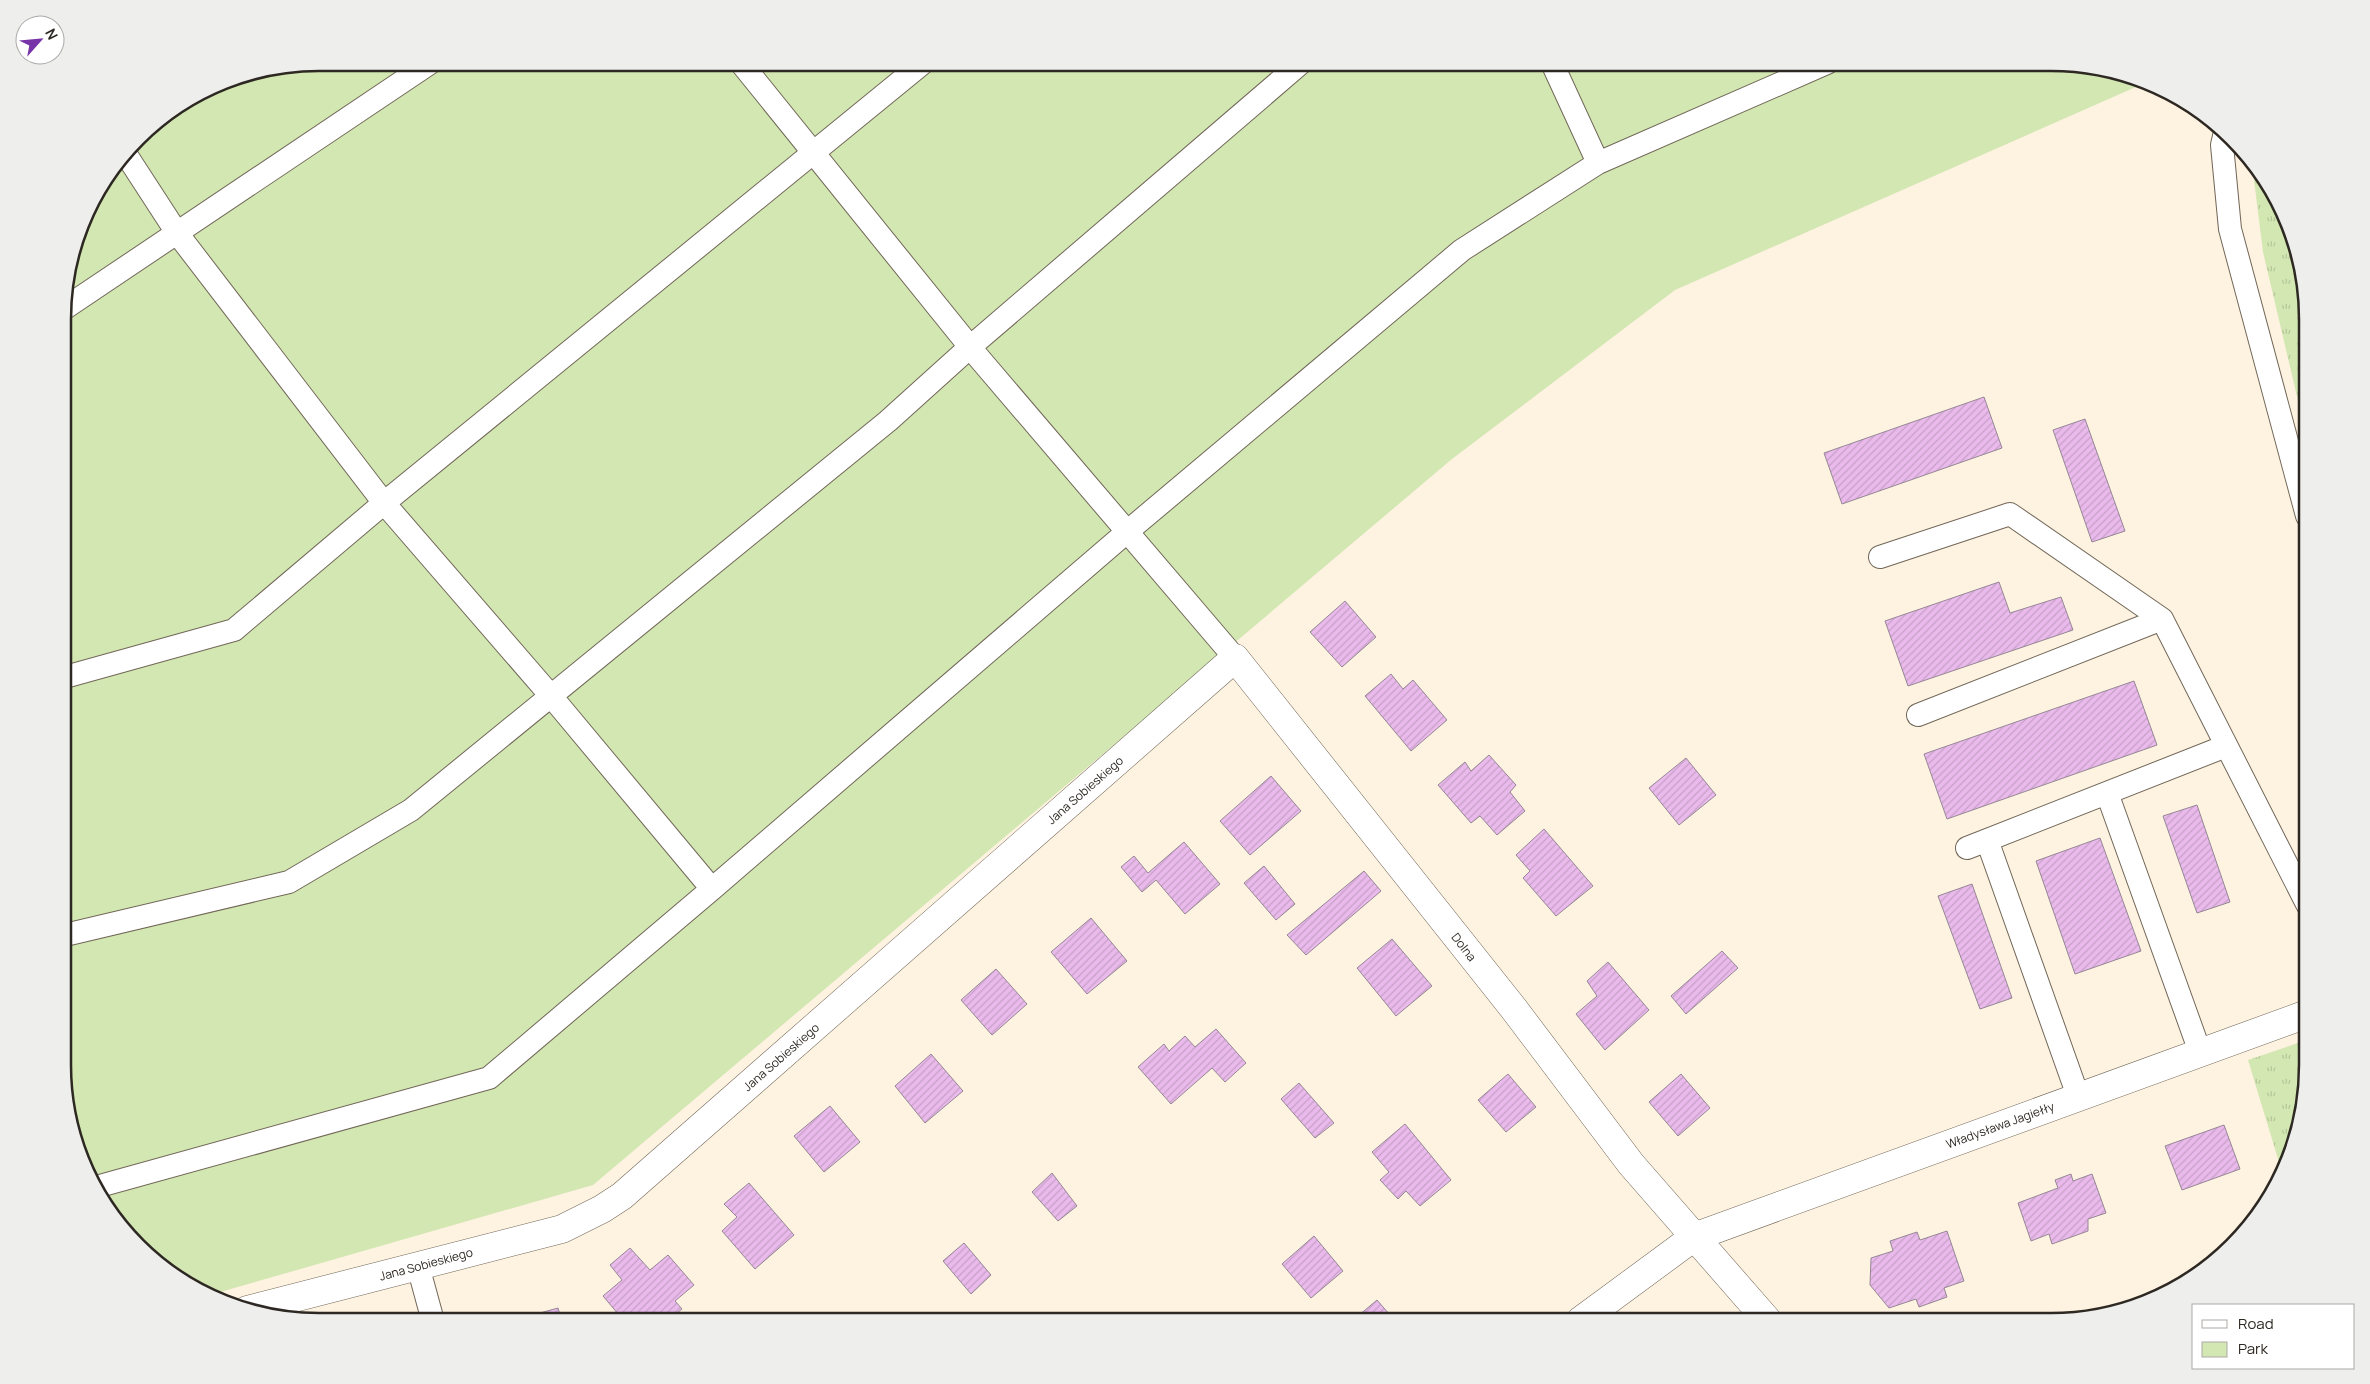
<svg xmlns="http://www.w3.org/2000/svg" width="2370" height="1384" viewBox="0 0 2370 1384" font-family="Manrope,sans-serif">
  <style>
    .grass { fill: url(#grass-tufts) }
    .green { fill: #d3e7b2 }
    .building { fill: url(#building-hatch); stroke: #958795 }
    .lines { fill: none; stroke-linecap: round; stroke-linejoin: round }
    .lane-casing { stroke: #716758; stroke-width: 24 }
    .street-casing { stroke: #716758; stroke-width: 29 }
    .lane { stroke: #fff; stroke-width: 22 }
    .street { stroke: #fff; stroke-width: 28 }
    .labels { text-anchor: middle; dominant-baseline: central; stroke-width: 4; stroke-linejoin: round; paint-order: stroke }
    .street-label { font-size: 12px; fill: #2d2822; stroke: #fff }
    .rim { fill: none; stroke: #2d2822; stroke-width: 2.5 }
  </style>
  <defs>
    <pattern id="grass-tufts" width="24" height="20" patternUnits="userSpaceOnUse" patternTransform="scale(1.25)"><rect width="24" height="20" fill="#d3e7b2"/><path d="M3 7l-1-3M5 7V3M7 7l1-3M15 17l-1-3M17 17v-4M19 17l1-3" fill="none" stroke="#b5c699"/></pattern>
    <pattern id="building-hatch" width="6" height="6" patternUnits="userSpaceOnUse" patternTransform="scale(1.25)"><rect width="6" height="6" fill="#e9baeb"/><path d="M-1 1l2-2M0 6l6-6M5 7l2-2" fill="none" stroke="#c8a0c9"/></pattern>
  </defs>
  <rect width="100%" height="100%" fill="#fef2e1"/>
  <path class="grass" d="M2252,164c7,9 15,17 21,27 44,75 34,165 34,248l-44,-187z
    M2307,1040v41l-8,50 -17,41 -34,-112z"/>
  <path class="green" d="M320,63h1731l66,8 28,12 -470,207 -223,169 -859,726 -383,110 -19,-8 -53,-41 -32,-39 -30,-60 -11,-49v-812l24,-80 61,-80 71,-44z"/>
  <path class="building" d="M1984,397l18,51 -160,56 -18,-51z
    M2085,419l40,112 -33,11 -39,-112z
    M1999,582l11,31 51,-16 12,33 -165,56 -23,-65z
    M1345,601l31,36 -34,30 -32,-35z
    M1391,674l12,15 10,-9 34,40 -36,31 -46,-55z
    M2134,681l23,64 -210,74 -23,-65z
    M1489,755l27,30 -6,7 15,19 -28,24 -17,-19 -9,7 -33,-38 27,-23 6,9z
    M1686,758l30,37 -37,30 -30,-37z
    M1271,776l30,35 -51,44 -30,-34z
    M2197,805l33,97 -33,11 -34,-97z
    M1544,829l49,57 -37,30 -33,-38 7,-7 -14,-16z
    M2100,838l41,113 -66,23 -39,-113z
    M1184,842l36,42 -35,30 -29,-34 -14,12 -21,-25 13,-11 14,17z
    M1264,866l31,38 -19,16 -32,-37z
    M1364,871l17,20 -75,64 -19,-20z
    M1972,884l40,114 -32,11 -42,-113z
    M1091,918l36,43 -40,33 -36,-42z
    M1392,939l40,47 -36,30 -39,-48z
    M1722,951l16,17 -52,46 -15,-18z
    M1608,962l41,48 -44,40 -29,-36 21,-18 -10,-15z
    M996,969l31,35 -35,31 -31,-35z
    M1216,1029l30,34 -21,19 -13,-14 -41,36 -33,-37 26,-23 5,7 16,-15 10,11z
    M931,1054l32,37 -38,32 -30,-37z
    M1508,1074l28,33 -30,25 -28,-32z
    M1681,1074l29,34 -32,28 -29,-34z
    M1299,1083l35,40 -19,15 -34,-39z
    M830,1106l30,36 -36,30 -30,-36z
    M1405,1124l46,56 -31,26 -14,-15 -8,8 -18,-19 9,-8 -17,-20z
    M2224,1125l16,44 -58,21 -17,-44z
    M1052,1173l25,33 -19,15 -26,-29z
    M2071,1174l2,7 19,-7 14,39 -18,6v12l-36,13 -3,-10 -18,7 -13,-38 40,-15 -3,-8z
    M749,1183l45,52 -39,34 -33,-38 15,-14 -13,-13z
    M1947,1231l17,50 -20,7 3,9 -28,10 -3,-8 -27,9 -19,-23 1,-27 22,-7 -3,-10 27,-9 3,8z
    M1314,1236l29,35 -32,27 -29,-34z
    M964,1243l27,32 -20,19 -28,-33z
    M630,1248l20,22 18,-15 26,30 -19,16 7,8 -15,12h-28l-2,-2 -13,2 -21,-25 19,-16 -12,-15z
    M1377,1300l13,15 -4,3 2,3h-36z
    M558,1308l4,13h-51z
    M880,1314l7,7h-15z"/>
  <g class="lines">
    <defs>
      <path id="lane" d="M741,63l238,295 256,300
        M1552,63l46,100
        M2225,132l-3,13 8,84 77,287
        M127,156l50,77 207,270 167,193 161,193
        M65,308l365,-245
        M1880,557l130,-43 152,105 145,285
        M65,677l169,-47 150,-127 539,-440
        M1918,715l244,-96
        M2107,793l93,259
        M1987,840l91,256
        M1967,848l259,-102
        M65,935l224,-53 122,-72 477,-389 82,-74 331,-284
        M96,1187l393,-109 223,-189 416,-358 334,-281 136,-87 229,-100
        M418,1266l15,55"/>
      <path id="street" d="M247,1310l315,-81 40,-20 20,-13 613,-538 279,351 117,155 137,157
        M1580,1321l114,-84 613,-223"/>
    </defs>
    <use href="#lane" class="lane-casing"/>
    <use href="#street" class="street-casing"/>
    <use href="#lane" class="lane"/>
    <use href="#street" class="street"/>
  </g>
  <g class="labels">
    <g class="street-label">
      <text transform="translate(1085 790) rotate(-41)">Jana Sobieskiego</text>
      <text transform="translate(1464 947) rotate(52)">Dolna</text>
      <text transform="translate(781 1057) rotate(-41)">Jana Sobieskiego</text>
      <text transform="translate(2000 1125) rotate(-20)">Władysława Jagiełły</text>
      <text transform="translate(426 1264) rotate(-15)">Jana Sobieskiego</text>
    </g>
  </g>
  <path d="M0 0H2370V1384H0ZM319 71H2051A248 248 0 0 1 2299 319V1065A248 248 0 0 1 2051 1313H319A248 248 0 0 1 71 1065V319A248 248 0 0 1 319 71Z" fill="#eeeeed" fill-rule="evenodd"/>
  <path class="rim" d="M319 71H2051A248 248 0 0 1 2299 319V1065A248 248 0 0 1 2051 1313H319A248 248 0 0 1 71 1065V319A248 248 0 0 1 319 71Z"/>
  <rect x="2192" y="1304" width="162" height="65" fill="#ffffff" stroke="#aba9a7"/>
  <rect x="2202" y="1320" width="25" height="8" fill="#ffffff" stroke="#aba9a7"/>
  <text x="2238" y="1329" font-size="15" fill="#2d2822">Road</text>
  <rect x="2202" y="1342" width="25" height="15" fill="#d3e7b2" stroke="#aba9a7"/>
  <text x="2238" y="1354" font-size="15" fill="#2d2822">Park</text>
  <g transform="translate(40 40) rotate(63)"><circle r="24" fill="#ffffff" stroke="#aba9a7"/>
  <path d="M0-4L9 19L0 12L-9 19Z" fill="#7734a8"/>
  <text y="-8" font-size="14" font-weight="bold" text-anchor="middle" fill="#2d2822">N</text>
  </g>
</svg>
